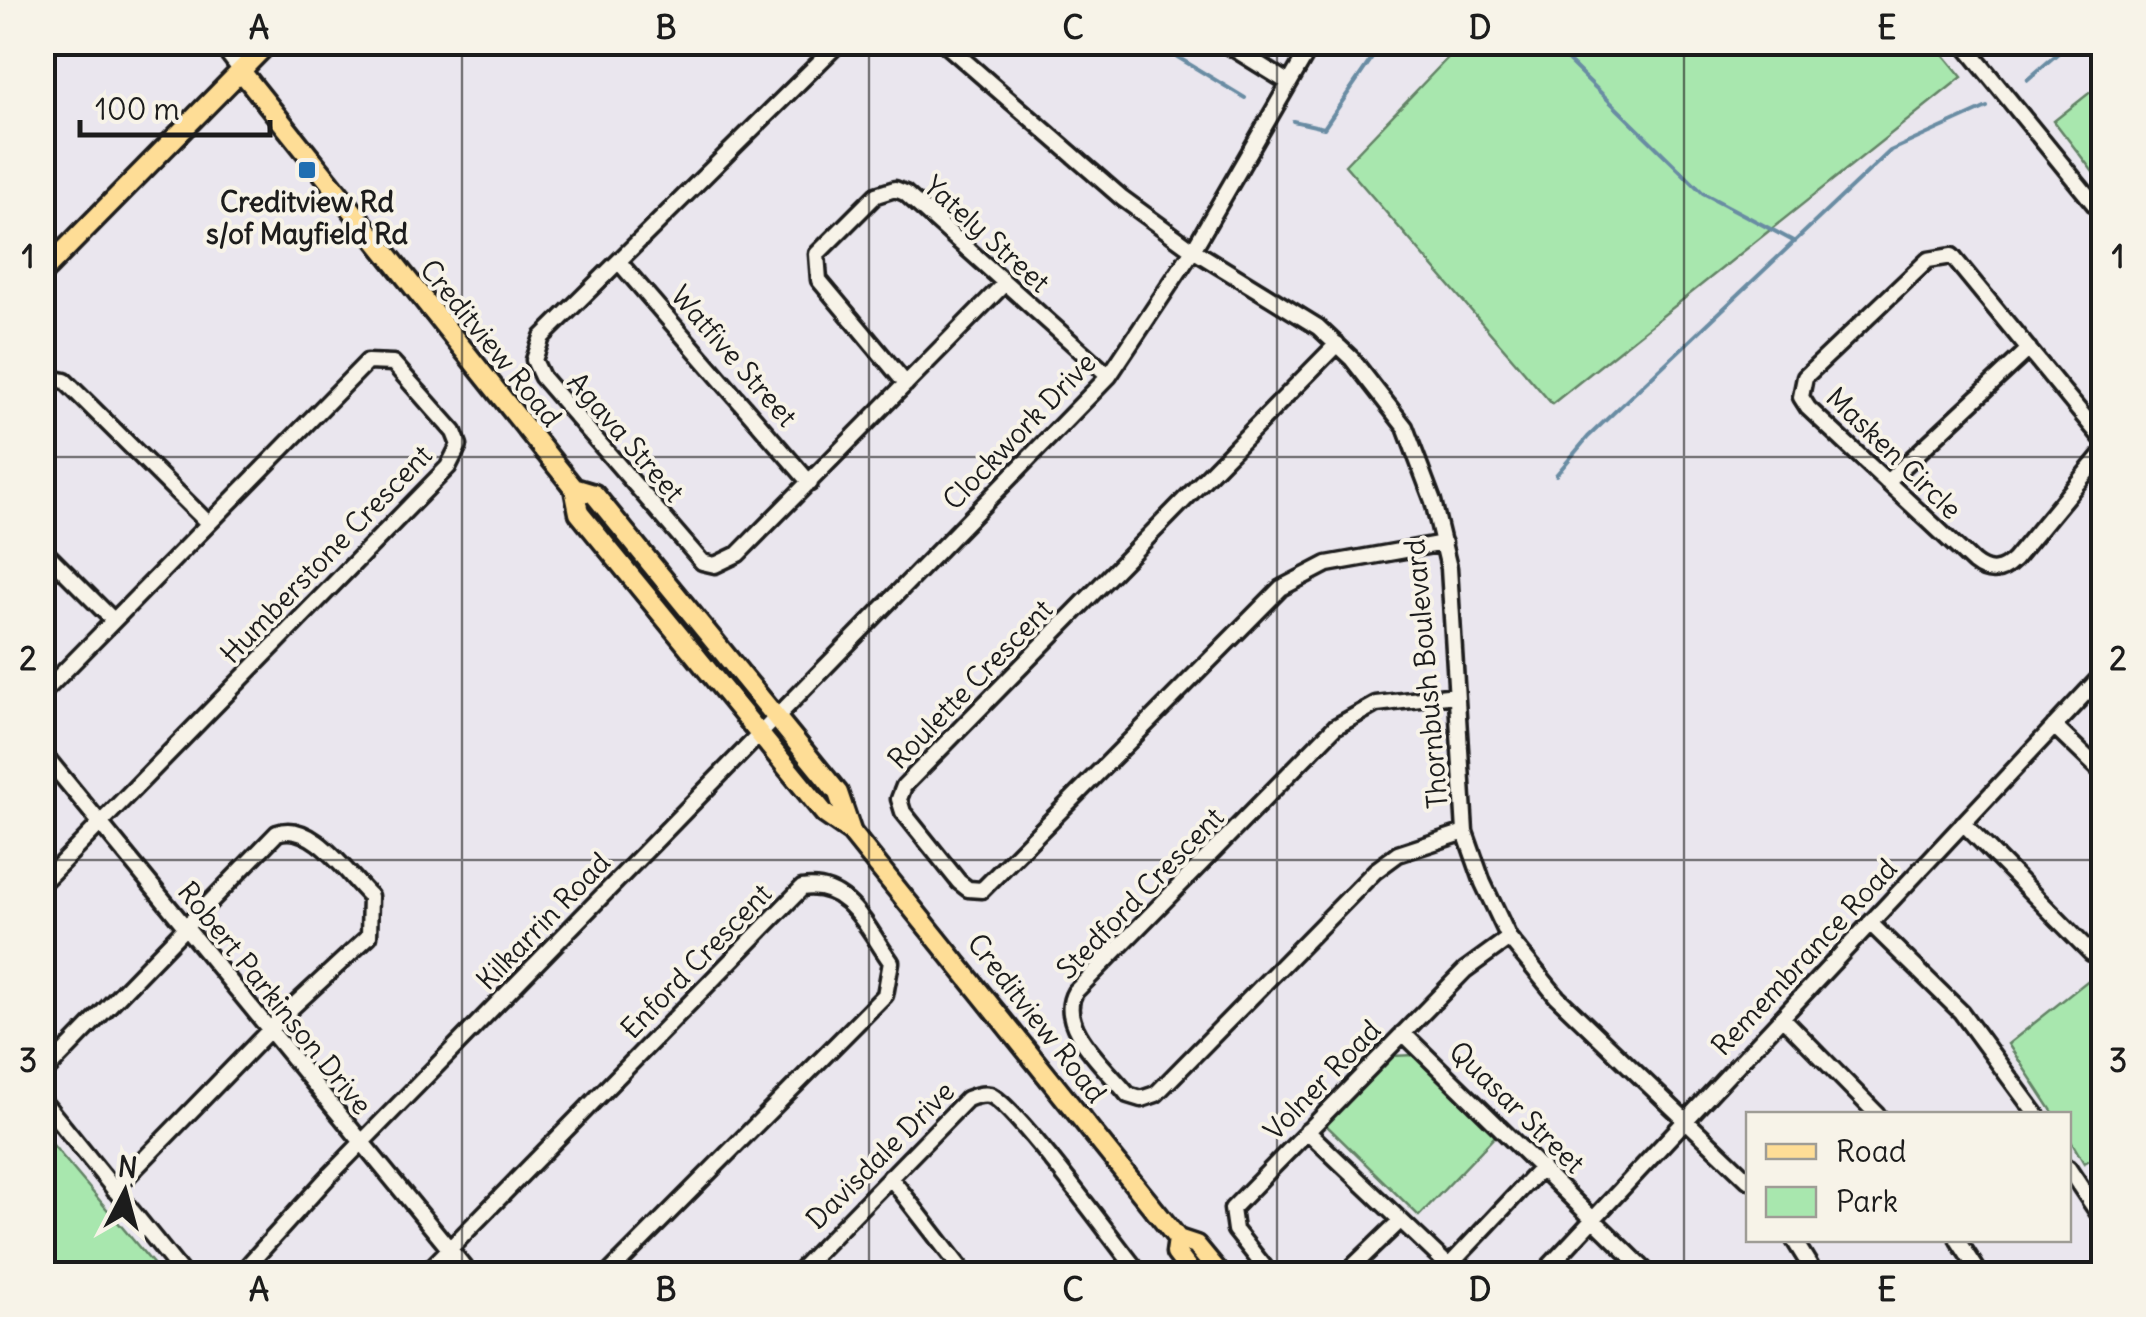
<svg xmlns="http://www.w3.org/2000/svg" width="2146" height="1317" viewBox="0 0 2146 1317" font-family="Delius,sans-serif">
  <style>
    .green { fill: #a8e7ae; stroke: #628265; stroke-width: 2.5 }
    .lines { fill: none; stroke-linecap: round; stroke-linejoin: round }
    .stream { stroke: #698ca3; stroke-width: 4 }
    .minor-casing { stroke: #1c1c1c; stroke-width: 21 }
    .major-casing { stroke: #1c1c1c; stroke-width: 25 }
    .minor { stroke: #f7f3e8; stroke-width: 14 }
    .major { stroke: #fedd96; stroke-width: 18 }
    .grid { fill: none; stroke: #1c1c1c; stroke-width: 2.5; stroke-opacity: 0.55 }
    .poi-dot { fill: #1f6fb2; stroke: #f7f3e8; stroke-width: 4 }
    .labels { text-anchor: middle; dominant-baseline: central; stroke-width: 8; stroke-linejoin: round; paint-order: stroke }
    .poi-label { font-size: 28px; font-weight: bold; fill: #1c1c1c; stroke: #f7f3e8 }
    .street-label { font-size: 28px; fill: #1c1c1c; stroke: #f7f3e8 }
    .neatline { fill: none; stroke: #1c1c1c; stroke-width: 4 }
    .grid-label { font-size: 32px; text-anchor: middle; font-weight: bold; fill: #1c1c1c }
  </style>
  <rect width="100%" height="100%" fill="#eae6ee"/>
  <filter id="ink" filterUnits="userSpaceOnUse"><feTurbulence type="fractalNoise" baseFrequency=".01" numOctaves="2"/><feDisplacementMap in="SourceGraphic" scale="20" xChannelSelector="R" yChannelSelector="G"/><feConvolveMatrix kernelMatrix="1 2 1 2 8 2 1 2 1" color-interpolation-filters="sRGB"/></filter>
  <g filter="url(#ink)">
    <path class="green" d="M1463,42l471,1 28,34 -410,327 -207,-239z
      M2103,82v103l-49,-64z
      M2096,974l8,2 -1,177 -19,10 -15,-25 -1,-24h-14l-46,-70z
      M1415,1055l82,79 -78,82 -93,-91 65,-69z
      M42,1132l112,133 -9,9h-102z"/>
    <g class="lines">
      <path class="stream" d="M1140,42l21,5 84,51
        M1549,42l154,151 92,49
        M2027,80l44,-38
        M1293,121l31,7 59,-86
        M1556,475l32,-38 302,-286 97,-44"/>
      <defs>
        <path id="minor" d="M219,42l22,29
          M840,42l-298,295 -8,23 8,17 160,185 13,3 23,-11 266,-270
          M943,42l179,156 71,52 125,77 34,32 53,68 28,74 16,67 16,264 18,51 26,55 48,59 191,183
          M1223,42l66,41
          M1962,42l142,174
          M619,262l191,221
          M1337,344l-433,442 -5,13 4,13 56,70 9,7 14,1 299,-302 46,-24 117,-21
          M42,376l23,5 143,142
          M906,384l-87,-104 -2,-26 59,-59 19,-6 10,4 204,183
          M2104,441l-152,-185 -24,4 -123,117 -4,20 7,11 166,155c15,12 28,9 40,-3l90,-109
          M1887,482l142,-133
          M42,549l71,71
          M42,694l325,-332 26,1 61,69 5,13 -11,22 -406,416
          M1456,695l-80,9 -41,23 -260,265c-20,34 33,77 53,103l13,4 15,-5 219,-223 23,-17 67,-22
          M2054,726l50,48
          M42,752l428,522
          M1963,823l128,130 13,6
          M1870,923l91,89 75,102
          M1782,1017l95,97
          M1403,1033l246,241
          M42,1075l235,-242c35,-13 70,41 93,63l-1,40 -81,75 -174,179
          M42,1100l141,174
          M1307,1131l150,143
          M2068,1168l36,54
          M890,1177l75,97
          M1794,1240l21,34
          M1958,1240l22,34
          M1448,1267l94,-100
          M240,1274l88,-97 781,-801 84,-126 120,-208
          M425,1274l377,-386c47,-7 65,41 89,74l-6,33 -277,279
          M796,1274l171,-175c7,-3 15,-6 23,-4 25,9 126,150 150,179
          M1270,1274l-35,-44 -3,-21 233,-239 44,-32
          M1345,1274l55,-53
          M1542,1274l562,-601"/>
        <path id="major" d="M241,71l333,417 5,25 246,301 26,18 327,407 18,6 24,29
          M42,273l227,-231
          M574,488l20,6 244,299 13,38
          M1178,1239l-2,14 16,21"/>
      </defs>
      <use href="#minor" class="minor-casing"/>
      <use href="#major" class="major-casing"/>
      <use href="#minor" class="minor"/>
      <use href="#major" class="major"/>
    </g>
  </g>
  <path class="grid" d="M462,42v1232M869,42v1232M1277,42v1232M1684,42v1232M42,457h2062M42,860h2062"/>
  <rect class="poi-dot" x="297" y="160" width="20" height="20" rx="5"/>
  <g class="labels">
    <g class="poi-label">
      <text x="307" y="202">Creditview Rd<tspan x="307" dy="32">s/of Mayfield Rd</tspan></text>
    </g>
    <g class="street-label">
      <text transform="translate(987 234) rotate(42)">Yately Street</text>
      <text transform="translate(491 343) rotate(51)">Creditview Road</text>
      <text transform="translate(734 356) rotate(49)">Watfive Street</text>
      <text transform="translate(1019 431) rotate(-46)">Clockwork Drive</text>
      <text transform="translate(626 437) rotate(49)">Agava Street</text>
      <text transform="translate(1894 453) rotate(44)">Masken Circle</text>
      <text transform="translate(326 554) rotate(-46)">Humberstone Crescent</text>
      <text transform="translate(1426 674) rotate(-95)">Thornbush Boulevard</text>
      <text transform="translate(970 684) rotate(-46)">Roulette Crescent</text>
      <text transform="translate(1140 893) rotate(-46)">Stedford Crescent</text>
      <text transform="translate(543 921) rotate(-46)">Kilkarrin Road</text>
      <text transform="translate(1804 957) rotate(-47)">Remembrance Road</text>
      <text transform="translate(696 961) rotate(-46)">Enford Crescent</text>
      <text transform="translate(275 998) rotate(51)">Robert Parkinson Drive</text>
      <text transform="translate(1037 1018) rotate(52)">Creditview Road</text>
      <text transform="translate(1322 1080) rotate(-46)">Volner Road</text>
      <text transform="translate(1517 1107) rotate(44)">Quasar Street</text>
      <text transform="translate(880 1155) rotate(-45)">Davisdale Drive</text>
    </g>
  </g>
  <rect width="2146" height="1317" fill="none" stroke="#f7f3e8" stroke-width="110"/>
  <rect x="1746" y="1112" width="325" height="130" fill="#f7f3e8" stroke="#9f9d96" stroke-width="2.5"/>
  <rect x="1766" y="1144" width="50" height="15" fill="#fedd96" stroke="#9f9d96" stroke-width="2.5"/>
  <text x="1836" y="1162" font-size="30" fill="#1c1c1c">Road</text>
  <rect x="1766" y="1187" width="50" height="30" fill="#a8e7ae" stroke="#9f9d96" stroke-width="2.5"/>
  <text x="1836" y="1212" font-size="30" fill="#1c1c1c">Park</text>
  <g transform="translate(125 1192) rotate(6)" stroke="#f7f3e8" stroke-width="8" paint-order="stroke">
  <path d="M0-8L18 38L0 25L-18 38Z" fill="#1c1c1c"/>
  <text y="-15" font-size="28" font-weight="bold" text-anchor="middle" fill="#1c1c1c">N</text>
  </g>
  <path d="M80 120v15h190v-15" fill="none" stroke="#1c1c1c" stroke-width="5"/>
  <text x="95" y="120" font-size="30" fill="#1c1c1c" stroke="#f7f3e8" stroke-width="8" paint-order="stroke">100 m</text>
  <rect x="55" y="55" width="2036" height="1207" class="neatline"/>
  <g class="grid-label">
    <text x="259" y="39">A</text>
    <text x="666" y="39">B</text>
    <text x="1073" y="39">C</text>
    <text x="1480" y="39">D</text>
    <text x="1887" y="39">E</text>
    <text x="28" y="268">1</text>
    <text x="2118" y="268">1</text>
    <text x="28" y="670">2</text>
    <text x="2118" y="670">2</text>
    <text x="28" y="1072">3</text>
    <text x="2118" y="1072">3</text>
    <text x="259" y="1301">A</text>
    <text x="666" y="1301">B</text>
    <text x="1073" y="1301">C</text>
    <text x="1480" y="1301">D</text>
    <text x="1887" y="1301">E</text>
  </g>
</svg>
